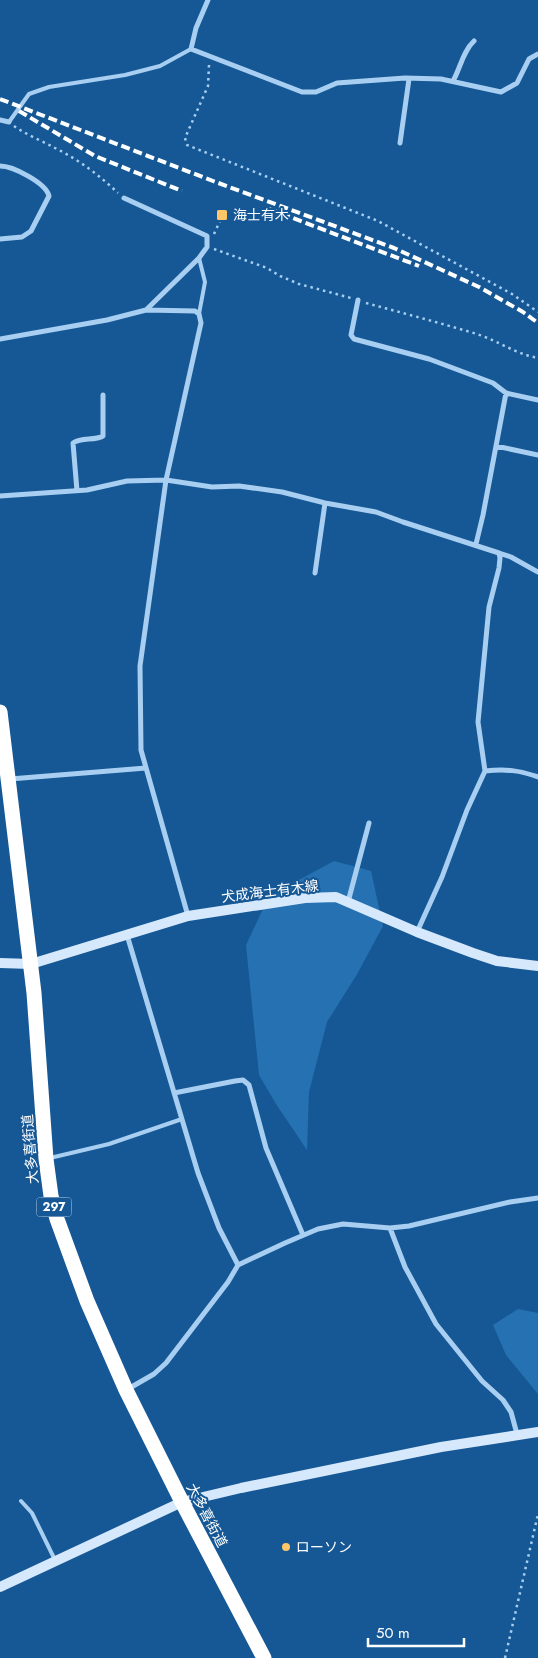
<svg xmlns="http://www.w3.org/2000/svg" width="538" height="1658" viewBox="0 0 538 1658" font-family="Jost,'Noto Sans JP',sans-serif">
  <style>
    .green { fill: #2671b2 }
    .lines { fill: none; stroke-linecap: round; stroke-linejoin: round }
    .path { stroke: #a8cff1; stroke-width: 2.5; stroke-dasharray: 2.5 4; stroke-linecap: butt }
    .lane { stroke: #a8cff1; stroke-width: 4 }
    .street { stroke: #a8cff1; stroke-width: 5 }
    .secondary { stroke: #d6e9fc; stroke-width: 10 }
    .highway { stroke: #fff; stroke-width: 15 }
    .rail { stroke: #fff; stroke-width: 4; stroke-dasharray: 9 4; stroke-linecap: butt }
    .poi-dot { fill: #ffc768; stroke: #165895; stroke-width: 2 }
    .labels { text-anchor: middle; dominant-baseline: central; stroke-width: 4; stroke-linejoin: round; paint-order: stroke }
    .shield { fill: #165895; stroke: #b9cddf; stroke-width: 1 }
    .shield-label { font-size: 12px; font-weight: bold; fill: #fff }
    .poi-label { font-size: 14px; fill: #fff; stroke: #165895; text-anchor: start }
    .street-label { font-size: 14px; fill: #fff; stroke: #165895 }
  </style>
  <rect width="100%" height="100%" fill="#165895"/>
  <path class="green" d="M334,861l37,10 12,55 -27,50 -29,46 -18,70 -2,58 -31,-46 -17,-29 -13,-130 23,-49z
    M518,1309l20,4v81l-32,-39 -13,-30z"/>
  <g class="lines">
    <path class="path" d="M209,65l-1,21 -23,52 2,7 191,76 134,73 26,18
      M14,126c13,9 28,15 41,22 24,12 44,27 63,45
      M214,234l6,-13
      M214,249l53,19 13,8 19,8 52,14
      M366,303c37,10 74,20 111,31 21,7 39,20 61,24
      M505,1658l33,-144"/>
    <path class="lane" d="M9,122l20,-28 20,-7 76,-12 35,-9 31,-17
      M199,314l6,-32 -6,-24
      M50,1158l59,-14 73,-25
      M21,1501l11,12 23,47"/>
    <path class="street" d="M208,0l-12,28 -5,21 111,43h14l21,-9 68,-5 36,1 60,13 16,-9 12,-24 9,-5
      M453,81c7,-12 10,-30 21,-40
      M0,120l9,2
      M400,143l9,-64
      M0,166c13,0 46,17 49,30l-18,35 -9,6 -22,2
      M124,198l83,38v11l-8,11 -53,52
      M358,300l-7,35 3,4 75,20 64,24 13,10 32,7
      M0,339l107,-19 39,-10 49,1 4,3 2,9 -35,157 -26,186 1,84 47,166
      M496,446l42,9
      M77,491l-4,-48c9,-6 21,-2 30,-7v-41
      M0,496l87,-6 40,-9 39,-1 46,7 27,-1 43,6 43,11 51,9 27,10 96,31 1,5 -1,10 -10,39 -11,115 7,49 -18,39 -25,67 -25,55
      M476,544l7,-29 23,-122
      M499,553l12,4 27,15
      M315,573l10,-70
      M485,771c20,-2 35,-1 53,6
      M10,779l136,-11
      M348,902l21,-79
      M127,935l71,238 21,55 19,37
      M174,1093l61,-12 8,-1 6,5 17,63 37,87
      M390,1228l15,39 31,57 46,57 21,19 8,12 6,22
      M128,1389l26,-15 12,-11 62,-81 10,-17 47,-22 33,-14 25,-5 47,4 19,-2 101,-24 28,-4"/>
    <path class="secondary" d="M0,963l31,1 157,-48 117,-18 31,-1 81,35 56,21 24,8 41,5
      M0,1587l182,-85 59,-14 200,-41 97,-15"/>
    <path class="highway" d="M0,712l34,281 12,166 5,37 6,23 30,82 39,89 56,112 82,156"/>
    <path class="rail" d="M0,99l213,82 181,67 85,39 44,25 15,11
      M19,111l76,45 87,35
      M269,209l150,57"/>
  </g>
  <g class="poi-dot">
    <rect x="216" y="209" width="12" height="12" rx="2.5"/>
    <circle cx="286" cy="1547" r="5"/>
  </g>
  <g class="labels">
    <rect class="shield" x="36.5" y="1197.5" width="35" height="19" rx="4"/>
    <g class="shield-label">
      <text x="54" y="1207">297</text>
    </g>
    <g class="poi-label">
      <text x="233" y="215">海士有木</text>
      <text x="296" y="1547">ローソン</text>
    </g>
    <g class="street-label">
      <text transform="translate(270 891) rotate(-7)">犬成海士有木線</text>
      <text transform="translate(30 1149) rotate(-95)">大多喜街道</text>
      <text transform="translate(207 1515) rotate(62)">大多喜街道</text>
    </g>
  </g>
  <path d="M368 1638v8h96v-8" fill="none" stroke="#ffffff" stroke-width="2.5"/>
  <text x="376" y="1638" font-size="15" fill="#ffffff" stroke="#165895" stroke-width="4" paint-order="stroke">50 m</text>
</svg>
